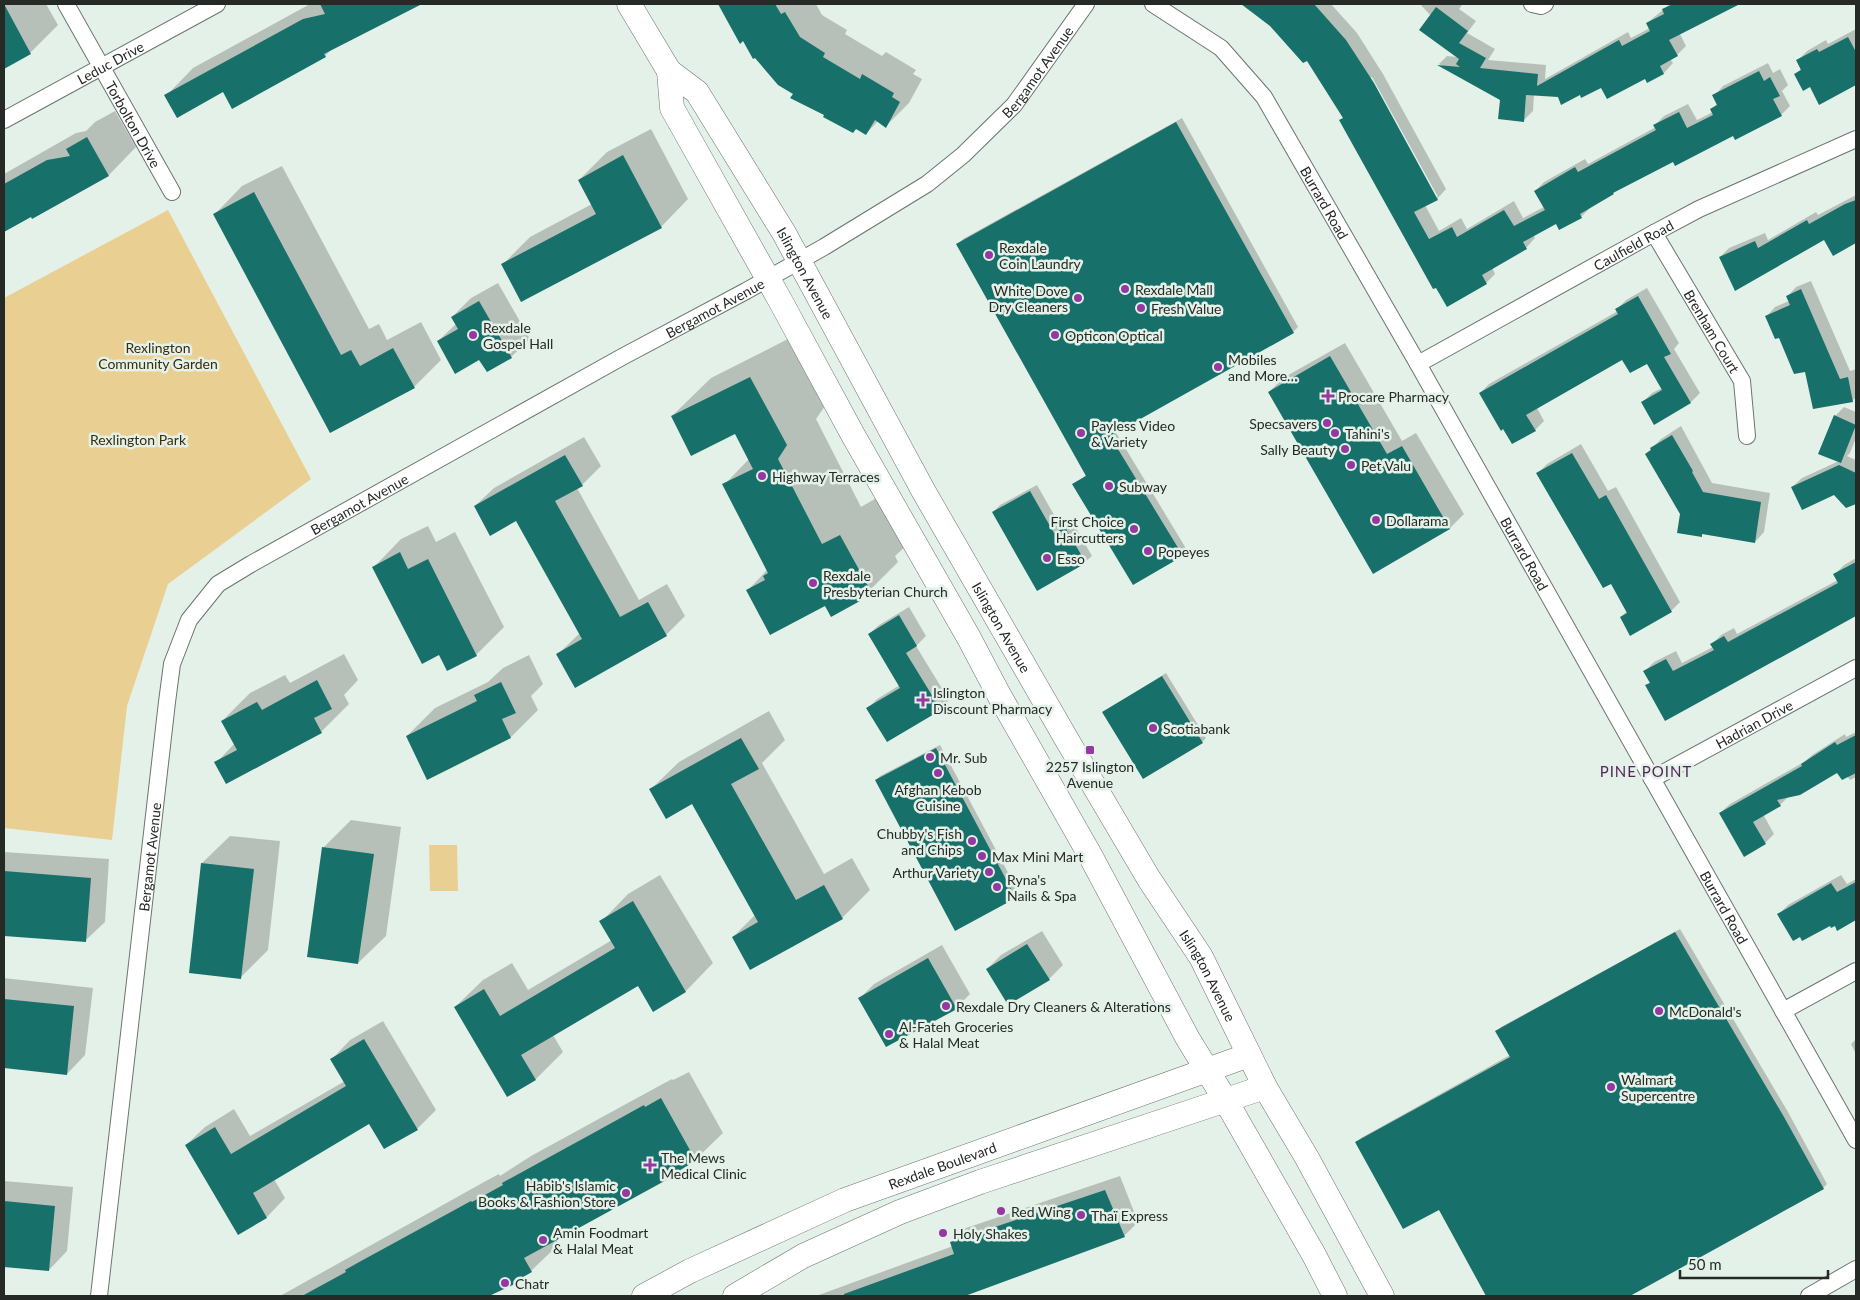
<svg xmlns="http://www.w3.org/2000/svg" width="1860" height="1300" viewBox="0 0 1860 1300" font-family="Lato,sans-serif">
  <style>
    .green { fill: #eacf92 }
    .shadow { fill: #0003; fill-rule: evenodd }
    .building { fill: #18706a }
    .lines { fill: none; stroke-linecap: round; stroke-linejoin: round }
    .minor-casing { stroke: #6a756d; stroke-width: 18 }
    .secondary-casing { stroke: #6a756d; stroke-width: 25 }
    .minor { stroke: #fff; stroke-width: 16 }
    .secondary { stroke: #fff; stroke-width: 24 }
    .poi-dot { fill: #9638a1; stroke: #e4f1e8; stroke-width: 2 }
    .labels { text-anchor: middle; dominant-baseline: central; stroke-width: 5; stroke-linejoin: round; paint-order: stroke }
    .street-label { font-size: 14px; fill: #252a26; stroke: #e4f1e8 }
    .poi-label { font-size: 14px; fill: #252a26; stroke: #e4f1e8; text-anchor: start }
    .park-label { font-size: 14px; fill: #3a2c0b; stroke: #e4f1e8 }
    .neighbourhood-label { font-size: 15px; letter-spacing: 1px; fill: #532659; stroke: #e4f1e8 }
  </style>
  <rect width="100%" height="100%" fill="#e4f1e8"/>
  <path class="green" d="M168,210l143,269 -143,105 -41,122 -15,134 -108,-12v-530z
    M429,845h28l1,46h-28z"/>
  <path class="shadow" d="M4,4h42l12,21 -28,28 -26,15z
    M310,4h110l-87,44 -8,8 -101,34 -58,6 27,-28z
    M719,4h97l6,11 25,15 -2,4 37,22 4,-4 30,18 -3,4 9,5 -13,24 -23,23 -8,-5 -12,13 -9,-6 -31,-14 -31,-21 -52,-53 -3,2z
    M1243,4h88l26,29 26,41 63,115 -9,10 -12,6 14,26 22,-13 6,11 47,-28 9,17 21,-11 -9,-16 9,-9 41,-23 3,5 68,-37 -1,-2 9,-9 24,-12 9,16 16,-8 -1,-3 6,-6 -4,-7 9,-10 45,-23 5,10 7,-4 8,16 -6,6 8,15 -9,9 -108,46 -56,28 -27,19 -9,9 -25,5 -23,13 2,3 -9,10 -34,19 3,7 -9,9 -39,22 -103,-188 -37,-58 -36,-34zM1372,77l66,120h-3l-65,-119z
    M1420,4h40l2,1 -3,4 17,12 -9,12 28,16 -7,11 58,5 -1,14 83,-47 3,6 19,-10 -3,-5 23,-19h67l-57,30 6,12 -9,9 -7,4 3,4 -9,10 -16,8 -2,-3 -44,8 -22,8 -22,2 -24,-2 -1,17 -9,9 -23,-20 -62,-36 8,-8 10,1 -26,-41z
    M1856,29v55l-36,19 -9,-17 -15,-12 6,-6 -4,-8 9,-9 19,-11 2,4z
    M115,111l21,36 -27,28 -76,42 -1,-2 -28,15v-56l72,-41 10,-2 9,-9z
    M1182,118l116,209 -5,5 -178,99 72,119 -5,5 -108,-71 12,-9 -128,-231 5,-5z
    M651,129l37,70 -27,28 -158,37 27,-27 62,-33 -13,-24 28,-28z
    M282,166l87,163 10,-5 8,16 34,-18 20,38 -27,27 -83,45 -116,-218 27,-28z
    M1856,195v47l-22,12 -9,-16 -105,19 9,-9 36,-15 3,7 48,-28 2,3z
    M1811,281l39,90 6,-2v28l-4,4 -46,-30 -40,-54 9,-10 14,-6 -2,-4 9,-10z
    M498,283l32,56 -19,18 -31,1 -42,-17 18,-17 -4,-7 19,-19z
    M1647,288l32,55 -5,6 26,44 -9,9h-48l9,-9 10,-5 -14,-26 -25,-4 -86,50 7,13 -9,9 -55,-37 9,-9 129,-73 -1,-2 9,-9z
    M788,339l37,67 -9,13 45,88 17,-10 28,49 -11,10 3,6 -38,38 -29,15 -6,-11 -77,-14 19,-20 -43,-85 25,-26 -14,-27 -63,-16 39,-38z
    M1345,343l57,98 14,-8 48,81 -14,14 -76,44 -105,-180 14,-14z
    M1844,407l12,5v26l-6,15 -3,3 9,4v41l-2,3 -20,-10 -42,-7 10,-9 37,-17 -4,-45z
    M1681,426l31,57 58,10 -6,39 -9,10 -51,-9 -3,2 -20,-22 -35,-59 15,-15z
    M584,437l17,29 -19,19 -5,3 62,112 28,-16 18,32 -19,19 -108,19 22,-21 -64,-113 -41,-14 19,-18z
    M1581,444l27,47 8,-4 64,115 -9,9 -50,6 6,-6 -16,-29 -73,-109 9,-9z
    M1037,485l24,42 11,-6 20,35 -7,6 -92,-50 7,-7z
    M428,526l8,16 19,-10 49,95 -28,28 -36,-2 -66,-86 27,-28z
    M1856,558v57l-190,105 -19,-34 4,-4 -6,-11 9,-9 22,-11 6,12 31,-16 -1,-3 9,-9 13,-7 3,6 101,-54 -3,-6 9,-9z
    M909,607l17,29 -10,10 33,54 -9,9 -72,-1 9,-9 23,-14 -31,-51 10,-9z
    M344,654l14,26 -14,15 5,9 -28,28 -95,50 -10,-19 19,-20 -13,-22 28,-28 35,-18 5,8z
    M529,655l14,29 -12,12 7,14 -27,27 -83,41 -21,-42 28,-28 53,-26 15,-14z
    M1166,673l40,65 -4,4 -98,-30z
    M769,711l16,29 -23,23 62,111 28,-16 18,32 -28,28 -109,19 22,-22 -63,-112 -41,-14 28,-27z
    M1856,732v45l-6,3 -3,-4 -9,-5 -49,25 -9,9 -17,9 11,20 -9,9 -45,-30 10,-9 74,-42 8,-7 33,-21 1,3z
    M940,745l79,148 -4,4 -139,-117 4,-4z
    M351,820l50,7 -15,109 -28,27 -34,-116z
    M230,836l50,5 -12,109 -27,27 -39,-114z
    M4,852l105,7 -4,63 -19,18 -82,-5z
    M660,875l53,88 -27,28 -32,19 -15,-26 -86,51 10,17 -27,27 -28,17 -53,-89 28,-27 29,-17 16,27 84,-50 -11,-18 27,-28z
    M1841,875l6,9 9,-5v40l-18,10 -3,-4 -56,-11 9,-9z
    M1680,929l108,183 39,72 -4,4 -195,108h-140l-49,-87 -82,-67 4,-4 149,-83 -13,-24 4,-4z
    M1042,931l21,34 -14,14 -40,25 -22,-35 14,-14z
    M942,945l28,49 -14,14 -96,-10 14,-14z
    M4,978l89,10 -8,67 -18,19 -63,-7z
    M383,1021l53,89 -19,19 -47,-7 -96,57 11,19 -18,19 -28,16 -53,-88 19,-18 29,-18 16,27 95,-55 -13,-22 18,-19z
    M1856,1039v15l-5,-10z
    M689,1072l34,61 -28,27 -15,11 -124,68 3,5 -28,27 -41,25h-210l204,-114 15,-8 1,2 31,-20 95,-52 46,-25 1,1z
    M1120,1176l18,46 -14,14 -163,60h-145l137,-50 -1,-3 14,-15z
    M4,1181l69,6 -6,64 -18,19 -45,-4z"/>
  <path class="building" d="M4,4l27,50 -27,15z
    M320,4h102l-98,50 2,3 -94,52 -9,-17 -46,26 -13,-23 139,-76 22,-5z
    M718,4h57l6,10 4,-2 15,25 25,16 -2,4 37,22 2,-5 32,19 -2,4 8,5 -14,26 -11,-8 -9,15 -10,-6 -3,4 -30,-16 1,-2 -34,-17 3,-4 -15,-9 -23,-27 -2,1 -10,-18 -3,3z
    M1241,4h73l32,36 28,43 64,117 -24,12 15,27 23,-12 5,10 47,-27 10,16 31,-16 -11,-19 41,-24 3,5 78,-42 -3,-5 26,-13 8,16 26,-13 -3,-6 7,-4 -5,-10 47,-24 5,10 6,-4 10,19 -7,3 9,17 -47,24 -2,-4 -58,30 -2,-4 -60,31 1,1 -34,20 2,4 -23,12 -3,-6 -33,18 4,7 -45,26 5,9 -40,23 -11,-19 -3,1 -94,-169 4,-2 -36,-57 -4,2 -33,-37z
    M1673,4h67l-71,36 9,16 -18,10 4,8 -17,9 -2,-4 -38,20 -6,-11 -20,10 -1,-3 -19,10 -3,-8 -32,-2 -2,27 -26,-3 2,-19 -63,-35 23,2 -4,-3 3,-5 -40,-29 17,-23 32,24 -9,12 27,15 -6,10 58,6 -1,12 82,-46 3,6 28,-15 -4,-8 18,-9 -2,-5z
    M1848,37l8,15v33l-37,20 -9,-18 -7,4 -9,-17 7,-4 -5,-10 21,-11 2,3z
    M1176,122l118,211 -184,103 73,120 -50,29 -61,-101 14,-8 -130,-232z
    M87,137l22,39 -77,43 -1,-2 -27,15v-48l43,-24 23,-4 -4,-7z
    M623,155l39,73 -141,74 -20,-38 95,-50 -18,-34z
    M254,192l87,163 10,-5 9,16 33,-18 22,40 -85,45 -117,-219z
    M1856,200v43l-23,13 -9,-16 -89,51 -16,-34 36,-16 3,7 49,-28 2,4 36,-20z
    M1801,289l39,90 8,-2 5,25 -40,7 -8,-37 -11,2 -15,-36 -4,1 -10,-23 25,-11 -4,-9z
    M1638,296l33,58 -7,3 27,46 -37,22 -13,-23 21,-12 -15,-26 -17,9 -8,-13 -96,55 10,16 -24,13 -9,-15 -2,2 -22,-38 139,-79 -3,-5z
    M479,301l33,57 -25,14 -8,-12 -24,14 -18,-33 21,-12 -7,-12z
    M1330,356l57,98 15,-8 48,83 -77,45 -105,-182z
    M750,377l37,68 -9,14 44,85 18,-9 28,51 -11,10 3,5 -29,16 -6,-11 -55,29 -24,-45 19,-10 -2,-4 5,-3 -46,-89 31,-15 -18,-35 -44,22 -20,-40z
    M1834,415l22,10 -15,38 -23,-9z
    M1672,435l21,36 -1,1 11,20 58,10 -6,41 -53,-9v3l-25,-4 3,-19 -35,-60 6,-4 -1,-2z
    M1572,453l27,46 7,-4 66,117 -42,24 -10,-19 7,-4 -16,-29 -8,4 -67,-115z
    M565,455l18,31 -28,15 65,116 28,-15 19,34 -92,52 -19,-34 26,-15 -66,-118 -26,15 -16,-30z
    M1839,465l17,8v31l-10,4 -12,-13 -32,15 -11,-23z
    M1030,491l24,42 11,-6 21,36 -49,28 -45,-79z
    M400,552l8,17 20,-10 49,97 -30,15 -8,-16 -17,9 -50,-97z
    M1856,562v54l-191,105 -20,-36 5,-2 -7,-12 23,-12 7,12 41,-21 -4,-6 14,-8 4,6 110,-59 -5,-9z
    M899,615l18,31 -11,7 35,57 -54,32 -21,-34 34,-20 -32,-54z
    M1162,676l41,67 -60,36 -41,-67z
    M317,680l15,29 -18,9 8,15 -96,51 -12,-22 23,-12 -16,-29 36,-19 5,8z
    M501,682l15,31 -14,6 9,19 -84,42 -21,-44 71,-35 -3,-6z
    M1856,735v38l-14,7 -5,-7 -37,22 -23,5 4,6 -28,16 13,22 -22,13 -25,-44 83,-47 -1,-2 34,-22 2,3z
    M741,738l18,31 -28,15 65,116 28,-15 19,34 -93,51 -18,-33 26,-15 -66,-118 -26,15 -17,-30z
    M936,748l80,150 -61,33 -80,-151z
    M322,847l52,7 -16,110 -51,-7z
    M201,863l53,6 -13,110 -52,-6z
    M4,871l87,7 -5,64 -82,-6z
    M1856,882v38l-19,11 -2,-5 -4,2 -1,-2 -28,15 -2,-4 -7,4 -16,-27 54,-31 6,9z
    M633,901l53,91 -33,20 -15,-26 -117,69 15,25 -29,17 -53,-90 30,-18 16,27 115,-68 -16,-27z
    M1675,932l109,185 40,72 -194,107h-144l-47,-86 -36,19 -48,-87 155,-85 -15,-26z
    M1027,944l23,36 -42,25 -22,-36z
    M928,958l29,51 -71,38 -28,-49z
    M4,999l70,7 -7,69 -63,-7z
    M364,1039l54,91 -34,19 -15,-25 -116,69 14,25 -29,17 -53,-90 30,-18 16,27 115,-68 -16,-27z
    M661,1098l35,63 -16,9 1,2 -157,86 8,14 -16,9 1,2 -28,13h-187l44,-24 -1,-2 16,-9 110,-60 1,1 31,-17 -1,-2 95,-52 47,-26 1,2z
    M1105,1190l20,47 -160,59h-121v-2l110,-40 -4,-12z
    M4,1201l51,5 -6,65 -45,-4z"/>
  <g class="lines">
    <defs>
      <g id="minor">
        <path id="s1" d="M66,4l106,188"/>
        <path id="s2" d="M1153,4l68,44 43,49 154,267 438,776"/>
        <path d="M1532,4l9,2 4,-2"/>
        <path id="s3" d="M4,120l213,-116"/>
        <path id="s4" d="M1654,233l88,148 5,55"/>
        <path id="s5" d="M1418,364l236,-131 45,-24 157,-70"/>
        <path id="s6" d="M1652,779l204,-111"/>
        <path d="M1783,1011l73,-40"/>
        <path id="s7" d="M99,1296l68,-594 5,-38 17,-44 29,-36 33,-20 371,-207 124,-66 78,-44 103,-63 36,-29 51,-50 72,-101"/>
        <path d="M1809,1296l47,-27"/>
      </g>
      <g id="secondary">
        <path id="s8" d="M629,4l40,67 28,21 87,141 140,259 143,248 82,139 52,78 64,130 42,71 75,138"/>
        <path d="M669,71l3,37 109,194 72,133 116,203 30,57 91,160 98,184 38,62 88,154 21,41"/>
        <path id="s9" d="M644,1296l46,-25 155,-71 404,-145"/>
        <path d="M735,1296l68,-40 97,-44 80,-30 285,-95"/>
      </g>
    </defs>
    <use href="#minor" class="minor-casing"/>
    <use href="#secondary" class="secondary-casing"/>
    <use href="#minor" class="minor"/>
    <use href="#secondary" class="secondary"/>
  </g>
  <g class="poi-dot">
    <circle cx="989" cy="255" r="5"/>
    <circle cx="1125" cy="289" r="5"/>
    <circle cx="1078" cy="298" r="5"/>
    <circle cx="1141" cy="308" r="5"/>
    <circle cx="473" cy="335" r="5"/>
    <circle cx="1055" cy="335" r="5"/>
    <circle cx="1218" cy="367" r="5"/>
    <path d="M1325.5 388.5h5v5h5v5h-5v5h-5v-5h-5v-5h5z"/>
    <circle cx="1327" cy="423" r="5"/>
    <circle cx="1081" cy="433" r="5"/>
    <circle cx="1335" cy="433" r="5"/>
    <circle cx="1345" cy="449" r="5"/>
    <circle cx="1351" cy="465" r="5"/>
    <circle cx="762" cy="476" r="5"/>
    <circle cx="1109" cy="486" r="5"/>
    <circle cx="1376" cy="520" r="5"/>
    <circle cx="1134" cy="529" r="5"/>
    <circle cx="1148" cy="551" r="5"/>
    <circle cx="1047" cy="558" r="5"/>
    <circle cx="813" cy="583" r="5"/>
    <path d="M920.5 692.5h5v5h5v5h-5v5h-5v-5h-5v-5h5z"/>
    <circle cx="1153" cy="728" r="5"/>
    <rect x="1085" y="745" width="10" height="10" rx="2.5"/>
    <circle cx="930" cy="757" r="5"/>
    <circle cx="938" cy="773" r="5"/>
    <circle cx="972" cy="841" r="5"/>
    <circle cx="982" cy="856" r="5"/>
    <circle cx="989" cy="872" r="5"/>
    <circle cx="997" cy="887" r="5"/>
    <circle cx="946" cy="1006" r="5"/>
    <circle cx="1659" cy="1011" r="5"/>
    <circle cx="889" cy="1034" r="5"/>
    <circle cx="1611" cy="1087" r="5"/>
    <path d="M647.5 1157.5h5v5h5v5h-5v5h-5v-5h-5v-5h5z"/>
    <circle cx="626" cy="1193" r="5"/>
    <circle cx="1001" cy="1211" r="5"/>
    <circle cx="1081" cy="1215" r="5"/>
    <circle cx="943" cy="1233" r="5"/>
    <circle cx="543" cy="1240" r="5"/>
    <circle cx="505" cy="1283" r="5"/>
  </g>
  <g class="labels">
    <g class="street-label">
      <text stroke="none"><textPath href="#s3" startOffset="121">Leduc Drive</textPath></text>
      <text stroke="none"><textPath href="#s7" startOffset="1702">Bergamot Avenue</textPath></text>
      <text stroke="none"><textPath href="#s1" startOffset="138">Torbolton Drive</textPath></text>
      <text stroke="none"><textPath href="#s2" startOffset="268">Burrard Road</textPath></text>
      <text stroke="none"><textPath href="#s5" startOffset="246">Caulfield Road</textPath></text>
      <text stroke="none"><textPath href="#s8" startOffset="324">Islington Avenue</textPath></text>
      <text stroke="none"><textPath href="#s7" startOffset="1298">Bergamot Avenue</textPath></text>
      <text stroke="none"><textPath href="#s4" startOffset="114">Brenham Court</textPath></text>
      <text stroke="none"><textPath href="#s7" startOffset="892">Bergamot Avenue</textPath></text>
      <text stroke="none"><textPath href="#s2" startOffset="672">Burrard Road</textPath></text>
      <text stroke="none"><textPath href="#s8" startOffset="729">Islington Avenue</textPath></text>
      <text stroke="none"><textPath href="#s6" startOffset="116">Hadrian Drive</textPath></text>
      <text stroke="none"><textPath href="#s7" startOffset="442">Bergamot Avenue</textPath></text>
      <text stroke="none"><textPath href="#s2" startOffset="1078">Burrard Road</textPath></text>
      <text stroke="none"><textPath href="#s8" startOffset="1134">Islington Avenue</textPath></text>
      <text stroke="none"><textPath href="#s9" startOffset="326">Rexdale Boulevard</textPath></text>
    </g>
    <g class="poi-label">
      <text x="999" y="247">Rexdale<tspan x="999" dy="16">Coin Laundry</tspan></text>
      <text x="1135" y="289">Rexdale Mall</text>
      <text x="1068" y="290" text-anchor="end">White Dove<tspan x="1068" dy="16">Dry Cleaners</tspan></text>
      <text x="1151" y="308">Fresh Value</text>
      <text x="483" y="327">Rexdale<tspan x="483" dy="16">Gospel Hall</tspan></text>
      <text x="1065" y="335">Opticon Optical</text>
      <text x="1228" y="359">Mobiles<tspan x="1228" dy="16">and More…</tspan></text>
      <text x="1338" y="396">Procare Pharmacy</text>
      <text x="1317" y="423" text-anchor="end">Specsavers</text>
      <text x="1091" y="425">Payless Video<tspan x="1091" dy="16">&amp; Variety</tspan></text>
      <text x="1345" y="433">Tahini's</text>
      <text x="1335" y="449" text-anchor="end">Sally Beauty</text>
      <text x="1361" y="465">Pet Valu</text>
      <text x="772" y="476">Highway Terraces</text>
      <text x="1119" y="486">Subway</text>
      <text x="1386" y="520">Dollarama</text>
      <text x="1124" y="521" text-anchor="end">First Choice<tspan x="1124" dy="16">Haircutters</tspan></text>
      <text x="1158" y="551">Popeyes</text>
      <text x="1057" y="558">Esso</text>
      <text x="823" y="575">Rexdale<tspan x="823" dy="16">Presbyterian Church</tspan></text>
      <text x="933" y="692">Islington<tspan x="933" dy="16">Discount Pharmacy</tspan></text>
      <text x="1163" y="728">Scotiabank</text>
      <text x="940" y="757">Mr. Sub</text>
      <text x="1090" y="766" text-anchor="middle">2257 Islington<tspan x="1090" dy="16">Avenue</tspan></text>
      <text x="938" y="789" text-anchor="middle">Afghan Kebob<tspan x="938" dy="16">Cuisine</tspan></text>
      <text x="962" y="833" text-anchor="end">Chubby's Fish<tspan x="962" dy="16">and Chips</tspan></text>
      <text x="992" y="856">Max Mini Mart</text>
      <text x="979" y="872" text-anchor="end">Arthur Variety</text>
      <text x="1007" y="879">Ryna's<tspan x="1007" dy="16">Nails &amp; Spa</tspan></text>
      <text x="956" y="1006">Rexdale Dry Cleaners &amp; Alterations</text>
      <text x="1669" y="1011">McDonald's</text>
      <text x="899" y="1026">Al-Fateh Groceries<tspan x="899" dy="16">&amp; Halal Meat</tspan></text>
      <text x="1621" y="1079">Walmart<tspan x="1621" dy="16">Supercentre</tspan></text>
      <text x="661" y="1157">The Mews<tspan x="661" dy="16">Medical Clinic</tspan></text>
      <text x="616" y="1185" text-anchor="end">Habib's Islamic<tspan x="616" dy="16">Books &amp; Fashion Store</tspan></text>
      <text x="1011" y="1211">Red Wing</text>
      <text x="1091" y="1215">Thaï Express</text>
      <text x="553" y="1232">Amin Foodmart<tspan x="553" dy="16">&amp; Halal Meat</tspan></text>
      <text x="953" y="1233">Holy Shakes</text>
      <text x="515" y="1283">Chatr</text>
    </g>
    <g class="park-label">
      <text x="158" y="347">Rexlington<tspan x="158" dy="16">Community Garden</tspan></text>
      <text x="138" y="439">Rexlington Park</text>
    </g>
    <g class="neighbourhood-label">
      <text x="1646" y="771">PINE POINT</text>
    </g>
  </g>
  <rect width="1860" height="1300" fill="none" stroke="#252a26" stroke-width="10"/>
  <path d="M1680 1270v8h148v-8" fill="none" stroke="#252a26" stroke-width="2.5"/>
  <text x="1688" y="1270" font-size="15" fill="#252a26" stroke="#e4f1e8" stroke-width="4" paint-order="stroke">50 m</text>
</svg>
